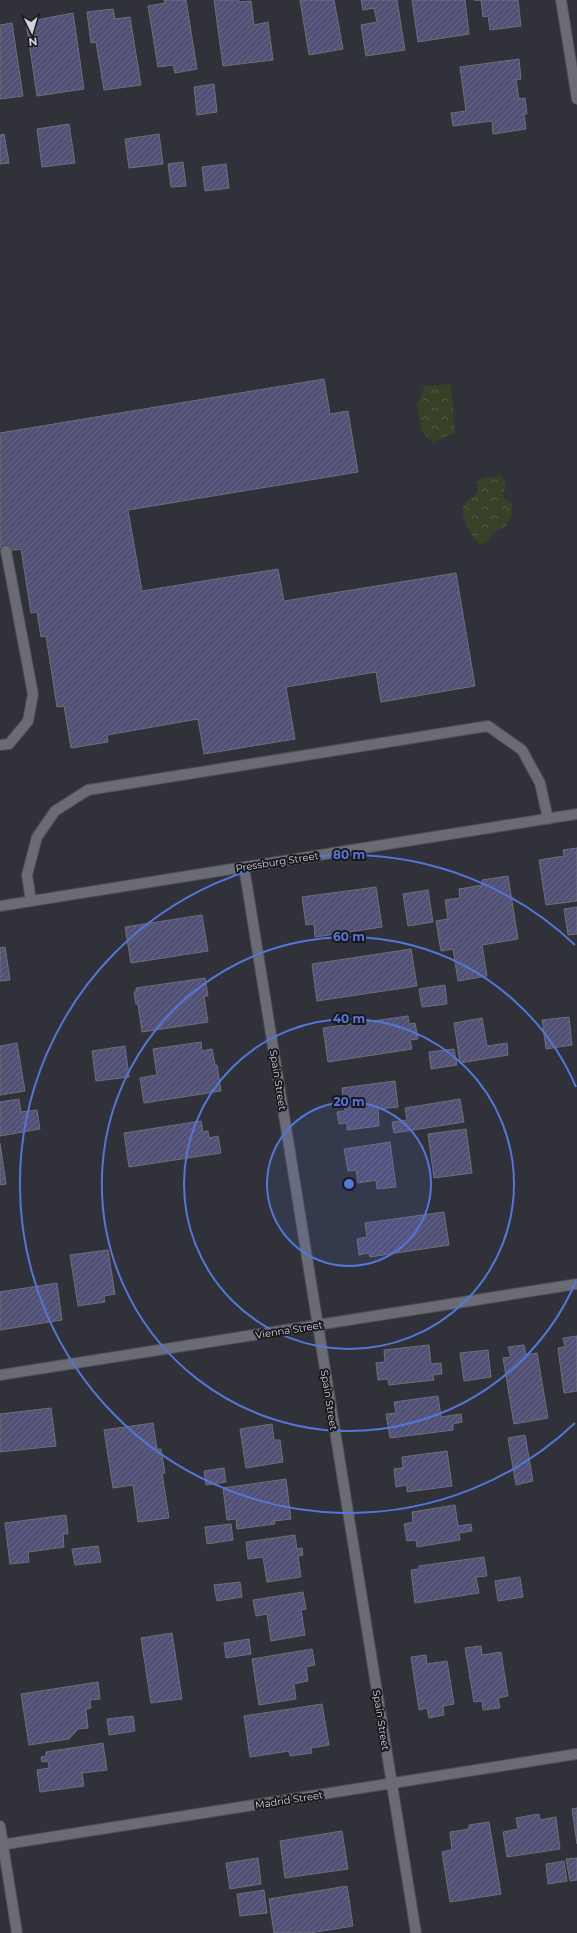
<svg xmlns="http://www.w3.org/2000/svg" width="577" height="1933" viewBox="0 0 577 1933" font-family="Montserrat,sans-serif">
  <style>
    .forest { fill: url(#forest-crowns) }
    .building { fill: url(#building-hatch); stroke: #6f6f79 }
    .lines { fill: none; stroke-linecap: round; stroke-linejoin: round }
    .lane-casing { stroke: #4d4d54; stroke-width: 12 }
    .street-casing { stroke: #4d4d54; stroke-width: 12 }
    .lane { stroke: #6b6b75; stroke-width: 10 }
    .street { stroke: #6b6b75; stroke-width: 10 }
    .ring { fill: none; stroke: #5376d8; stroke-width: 2 }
    .labels { text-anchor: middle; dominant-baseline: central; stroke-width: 4; stroke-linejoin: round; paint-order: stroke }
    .street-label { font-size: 10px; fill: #d2d2d8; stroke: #19191d }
    .centre { fill: #5376d8; stroke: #19191d; stroke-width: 2 }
    .ring-label { font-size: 12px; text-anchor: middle; font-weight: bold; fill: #5376d8; stroke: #19191d; stroke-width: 4; stroke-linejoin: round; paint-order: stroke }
  </style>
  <defs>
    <pattern id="forest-crowns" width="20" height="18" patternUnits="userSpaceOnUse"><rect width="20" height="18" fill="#384128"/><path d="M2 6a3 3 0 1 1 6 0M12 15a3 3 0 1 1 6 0" fill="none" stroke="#545c46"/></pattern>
    <pattern id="building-hatch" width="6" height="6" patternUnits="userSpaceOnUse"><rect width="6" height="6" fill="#515075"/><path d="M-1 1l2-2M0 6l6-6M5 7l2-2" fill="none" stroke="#696888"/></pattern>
  </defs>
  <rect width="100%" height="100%" fill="#31313a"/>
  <path class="forest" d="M451,384l4,49 -23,9 -11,-11 -4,-27 8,-18z
    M500,476l6,5 -3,16 9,7v11l-6,11 -12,6 -6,9 -9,4c-7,-8 -20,-30 -15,-40 6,-12 15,-3 13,-23l5,-4z"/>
  <path class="building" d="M164,0h22l11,69 -22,4 -2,-8 -15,2 -10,-61 17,-3z
    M214,0h25v2l12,-1 3,24 14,-3 5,38 -50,6z
    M300,0h34l9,49 -34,6z
    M361,0h36l8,50 -39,6 -5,-31 16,-3 -3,-14 -11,2z
    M412,0h53l4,34 -51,8z
    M474,0h44l3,26 -31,4 -2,-14 -5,1 -2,-17z
    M113,9l2,10 15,-2 11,68 -37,5 -8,-48 -5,1 -4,-31z
    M73,13l11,76 -47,7 -11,-74z
    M12,23l11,73 -23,3v-74z
    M519,59l2,20 -5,1 3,19 6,-1 2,16h-3l2,15 -33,5 -1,-13 -39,5 -2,-13 15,-2 -6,-44z
    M214,84l3,28 -20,3 -3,-28z
    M69,124l6,39 -33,4 -5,-38z
    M4,134l5,29 -9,1v-29z
    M159,134l4,30 -34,4 -4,-29z
    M183,162l3,24 -15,1 -3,-23z
    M226,164l3,24 -24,3 -3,-24z
    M324,379l6,35 18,-3 10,61 -230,38 14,81 136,-22 6,32 172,-28 19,113 -94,16 -5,-30 -90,15 9,52 -91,15 -6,-35 -91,16 1,7 -37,6 -7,-42 -7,1 -11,-71 -5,1 -4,-25 -6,1 -10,-64 -21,3v-119z
    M577,848v53l-31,4 -7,-45 25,-4 -1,-6z
    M508,876l10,63 -36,6 5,31 -29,5 -5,-32 -12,2 -5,-30 12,-2 -3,-19 15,-2 -1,-9 24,-4 -1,-5z
    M376,887l6,40 -67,10 -1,-13 -8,1 -4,-28z
    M428,890l5,32 -25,4 -5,-32z
    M577,907v27l-9,1 -4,-26z
    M202,915l6,36 -77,12 -6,-36z
    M5,947l5,33 -10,1v-33z
    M411,949l6,37 -100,15 -5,-37z
    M205,978l3,18h-4l4,26 -66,10 -4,-28h-2l-2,-12h2v-4z
    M445,985l2,19 -25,3 -3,-18z
    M408,1016l1,8 6,-1 3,16 -8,1 2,9 -84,13 -5,-34z
    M569,1017l3,28 -26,4 -4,-29z
    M482,1018l5,28 20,-3 1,12 -48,8 -6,-40z
    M201,1042l1,9 10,-2 3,16h2l4,26 -77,12 -4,-25 17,-3 -4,-26z
    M17,1043l8,48 -25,4v-49z
    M125,1046l4,31 -33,4 -4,-30z
    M454,1049l3,16 -26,4 -2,-17z
    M395,1081l3,26 -20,2 1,17 -32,4v-7l-8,1 -2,-12 8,-1 -3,-23z
    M19,1099l2,13 16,-2 3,19 -40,7v-34z
    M460,1099l4,23 -70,11 -2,-11 15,-2 -2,-12z
    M201,1121l2,11 5,-1 1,7 9,-2 3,17 -92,14 -5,-34z
    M466,1129l6,44 -38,5 -6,-44z
    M390,1142l6,45 -19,2 -1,-9 -18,3 -2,-13 -8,1 -4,-22z
    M0,1143l6,41 -6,1z
    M444,1212l5,33 -79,12 -1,-4 -10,2 -2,-16 10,-2 -2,-14z
    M108,1250l7,44 -11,2 1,6 -27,4 -8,-51z
    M57,1283l5,37 -62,10v-38z
    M577,1336v55l-13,2 -6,-45 7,-1 -2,-9z
    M429,1345l2,19 10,-1 1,11 -9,1 1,5 -45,5 -1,-6 -10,1 -2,-17 9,-1 -1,-12z
    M524,1345l2,10 11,-2 11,65 -34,6 -11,-66 8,-1 -3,-10z
    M488,1350l3,27 -27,4 -4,-28z
    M438,1396l3,21 20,-3 1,8 -9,2v6l-63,8 -4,-24 10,-1 -2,-11z
    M51,1408l5,38 -56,6v-38z
    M153,1423l4,26h4l4,24h-3l7,45 -31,4 -5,-37 -20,3 -9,-58z
    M272,1424l2,16h6l3,22 -37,6 -6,-39z
    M525,1435l8,46 -17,4 -8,-47z
    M447,1451l5,35 -45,6v-7l-11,2 -2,-18 9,-1 -1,-11z
    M224,1468l2,14 -20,3 -2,-14z
    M286,1479l5,40 -17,2 1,3 -38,5 -1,-10 -9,1 -4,-32z
    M455,1505l3,21 13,-2 1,7 -13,2 1,7 -43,7 -1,-7 -9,1 -3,-17 9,-2 -1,-10z
    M66,1515l2,19h-5l1,13 -36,5 1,10 -19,2 -5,-41z
    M231,1524l2,16 -26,4 -2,-17z
    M295,1535l2,14 5,-1 1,7 -5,1 3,21 -34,5 -4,-25 -15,2 -2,-17z
    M98,1546l3,16 -26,3 -3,-16z
    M484,1557l3,19 -11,1 3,16 -64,10 -4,-33 8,-1v-3z
    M520,1577l3,20 -25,4 -3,-20z
    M240,1582l2,15 -25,4 -3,-16z
    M303,1592l3,17 -5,1 4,25 -34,6 -4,-27 -11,2 -3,-16z
    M172,1633l10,66 -31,4 -10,-65z
    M249,1639l2,15 -25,4 -2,-15z
    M481,1646l1,9 19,-3 7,44 -10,2 2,10 -17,2 -1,-9 -8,1 -9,-54z
    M312,1649l3,16 -9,2 2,14 -14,3 2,15 -37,6 -7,-46z
    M426,1655l1,9 20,-3 7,43 -11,2 1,9 -15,3 -2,-10 -8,2 -8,-53z
    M98,1682l2,17 -10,1 1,8 -5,1 2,19 -10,1 -9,10 -40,6 -8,-51z
    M322,1704l7,41 -18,3 1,5 -22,3 -1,-5 -39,6 -6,-41z
    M133,1716l2,15 -26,4 -2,-16z
    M103,1743l4,27 -25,3 2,13 -44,6 -3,-22 12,-2 -1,-7 -6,1 -1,-5 5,-1v-4z
    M577,1808v36l-5,-35z
    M539,1814l1,6 16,-3 4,32 -53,8 -4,-25 15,-3 -2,-11z
    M489,1822l12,72 -51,8 -8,-50 10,-2 -2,-18 19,-3v-4z
    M342,1831l6,38 -63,9 -5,-37z
    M258,1858l3,26 -31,5 -4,-26z
    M577,1858v22l-7,1 -4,-22z
    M564,1861l3,20 -19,3 -2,-20z
    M347,1886l6,40 -43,7h-36l-5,-34z
    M264,1890l3,23 -27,3 -3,-22z"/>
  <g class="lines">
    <defs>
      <path id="lane" d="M0,745l9,-1 19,-23 5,-27 -27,-143
        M31,901l-4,-26 10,-38 18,-26 33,-21 400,-64 34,24 18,33 8,36"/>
      <path id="street" d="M561,0l16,99
        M244,867l172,1066
        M0,906l577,-92
        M0,1375l577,-91
        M0,1826l17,107
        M0,1845l577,-91"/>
    </defs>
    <use href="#lane" class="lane-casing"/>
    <use href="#street" class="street-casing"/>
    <use href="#lane" class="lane"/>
    <use href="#street" class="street"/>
  </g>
  <circle cx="349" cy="1184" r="82" fill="#5376d8" fill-opacity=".12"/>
  <g class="ring">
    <circle cx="349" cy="1184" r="82"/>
    <circle cx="349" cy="1184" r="165"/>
    <path d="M576 1281A247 247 0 1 1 576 1087"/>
    <path d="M575 1423A329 329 0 1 1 575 945"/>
  </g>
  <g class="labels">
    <g class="street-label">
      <text transform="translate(277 862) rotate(-9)">Pressburg Street</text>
      <text transform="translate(278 1080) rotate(81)">Spain Street</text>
      <text transform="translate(289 1330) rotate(-9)">Vienna Street</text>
      <text transform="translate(329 1400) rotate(81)">Spain Street</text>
      <text transform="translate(381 1720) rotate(81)">Spain Street</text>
      <text transform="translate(289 1800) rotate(-9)">Madrid Street</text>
    </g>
  </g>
  <circle cx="349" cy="1184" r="6" class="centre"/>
  <g class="ring-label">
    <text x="349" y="859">80 m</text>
    <text x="349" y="941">60 m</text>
    <text x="349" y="1023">40 m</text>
    <text x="349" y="1106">20 m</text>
  </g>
  <g transform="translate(32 32) rotate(175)" stroke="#19191d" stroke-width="3" paint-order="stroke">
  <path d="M0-3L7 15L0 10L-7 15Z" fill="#d2d2d8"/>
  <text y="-6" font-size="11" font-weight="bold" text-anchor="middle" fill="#d2d2d8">N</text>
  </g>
</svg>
